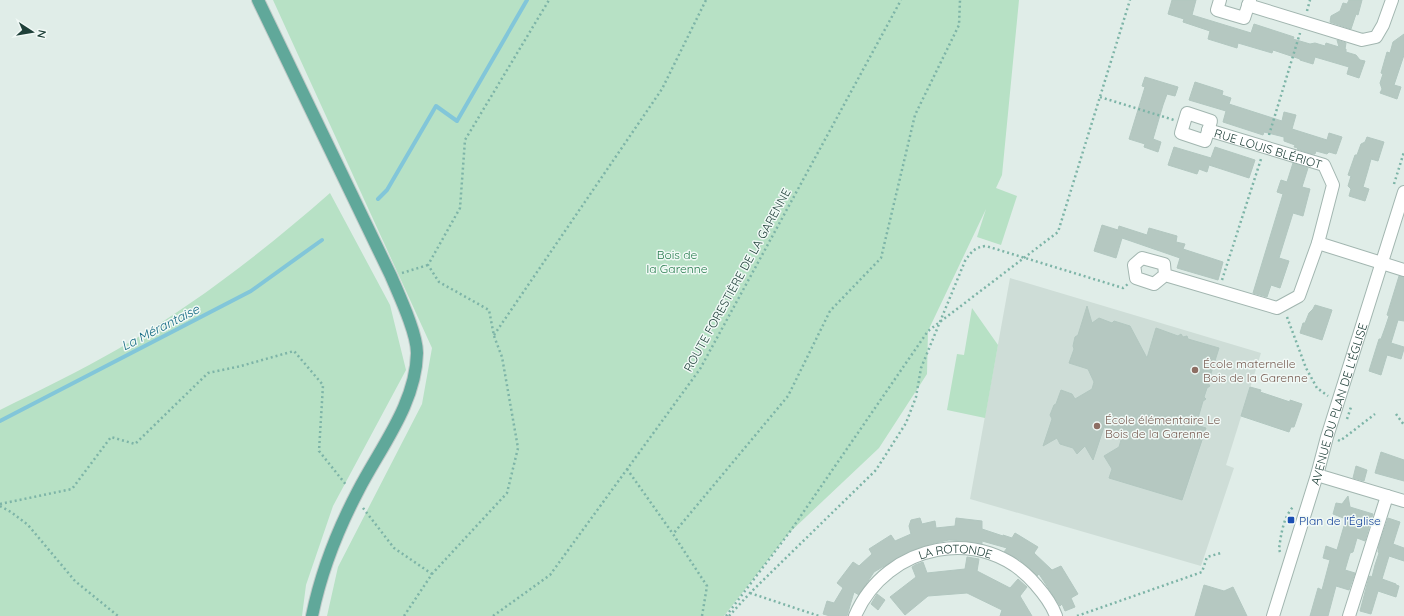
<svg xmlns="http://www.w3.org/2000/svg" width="1404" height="616" viewBox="0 0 1404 616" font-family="Quicksand,sans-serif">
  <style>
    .built { fill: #ceddd7 }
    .green { fill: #b7e1c5 }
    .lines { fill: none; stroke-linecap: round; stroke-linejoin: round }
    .stream { stroke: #82c6d9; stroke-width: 4 }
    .building { fill: #b5c8c1; stroke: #b2c7c0 }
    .minor-casing { stroke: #a2b6b0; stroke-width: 14 }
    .major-casing { stroke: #c0cac8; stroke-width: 14 }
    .path { stroke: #7db4a7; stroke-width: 2.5; stroke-dasharray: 2 3; stroke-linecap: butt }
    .minor { stroke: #fff; stroke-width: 12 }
    .major { stroke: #60a89a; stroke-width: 12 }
    .education-dot { fill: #8d6e63; stroke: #f1f9f6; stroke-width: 1.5 }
    .transit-dot { fill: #1a4fb4; stroke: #f1f9f6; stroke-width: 1.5 }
    .labels { text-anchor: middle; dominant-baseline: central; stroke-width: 3; stroke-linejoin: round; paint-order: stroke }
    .street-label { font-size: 12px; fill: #1f4039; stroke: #f1f9f6 }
    .park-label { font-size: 12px; fill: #247b4b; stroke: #f1f9f6 }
    .education-label { font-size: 12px; fill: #785e54; stroke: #f1f9f6; text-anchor: start }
    .transit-label { font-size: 12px; fill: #164399; stroke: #f1f9f6; text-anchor: start }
    .water-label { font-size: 13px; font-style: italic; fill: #126982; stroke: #f1f9f6 }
  </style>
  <rect width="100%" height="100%" fill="#e0ede8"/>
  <path class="built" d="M1010,278l251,75 -35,112 8,3 -33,98 -231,-67z"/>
  <path class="green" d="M273,0h746l-17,175 -6,13 21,8 -16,49 -24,-8 9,-28 -58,122 -1,43 -48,74 -90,85 -65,83h-397l11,-49 84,-163 10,-56z
    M330,193l60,112 16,65 -73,136 -27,79 -4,31h-302v-206c40,-20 80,-39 118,-61 76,-44 146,-98 212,-156z
    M972,308l26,37 -13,73 -38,-8 10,-56 7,1z"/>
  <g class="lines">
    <path class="stream" d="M378,199l9,-9 49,-84 21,15 70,-121
      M0,421l251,-130 71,-51"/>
  </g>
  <path class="building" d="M1172,0h24l-4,15 59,18 3,-9 40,13 -1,2 17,5 5,-1 10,3 1,-3 13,4 -2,-7 9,3 -1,6h1v3l10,3 4,5 5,1 -6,17 -12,-4 2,-7 -34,-10 -2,7 -13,-4v-1l-27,-9 -1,3 -34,-10 -1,5 -29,-9 2,-8 -27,-9 1,-3 -16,-5z
    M1349,0h13l-4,15 -2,-1 -5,15 -21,-7 1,-6 9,-5 3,-8 4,1z
    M1404,34v21l-10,30 7,2 -4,12 -17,-6 2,-4 -2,-6 3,-9 -2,-1 6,-21 3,1 3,-11z
    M1145,77l33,10 -3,9 -8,-2 -4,11 -10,34 8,3 -3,10 -14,-5 1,-3 -16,-5 16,-52 -3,-1z
    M1195,82l28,9 -1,4 9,3 -2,6 53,17 2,-9 12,3 -4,14 35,11 2,-7 13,4 -6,17 -7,-2 -2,2 -11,-3 -1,3h-3l-15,-5 1,-1 -4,-1 1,-2 -11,-4v-4l-20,-5 -1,3 -40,-13 3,-11 -37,-11z
    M1367,137l17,5 -6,19 -7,-2 -3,11 -5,17 6,2 -4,12 -16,-5 2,-7 -3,-3 3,-10 -3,-1 7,-20h2l4,-11 4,-2z
    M1174,147l37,11 4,-11 40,13 -6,18 -40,-13 -2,7 -8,-3 -2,5 -29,-9z
    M1293,163l15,5 -6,19 8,2 -7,27 -10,-3 -14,45 10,3 -9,27 -9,-3 -4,12 -14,-4 30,-99 -6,-2 4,-12 6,2z
    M1102,225l16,5 1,-4 28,9 2,-7 28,8 -1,6 9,2 -2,5 40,13 -5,18 -41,-12 3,-10 -58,-20 -6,20 -22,-7z
    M1399,276l5,1v44l-6,-1 -7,23 13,4v2l-3,10 -14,-4 -6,20 -12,-4 10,-32h2l4,-11 4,-12 -2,-1z
    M1315,305l17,5 -10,30 -22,-7 3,-10h2l4,-10 4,-4z
    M1087,306l5,17 7,-5 13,5 2,-2 16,5 17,32 9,-30 22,8 3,-2 2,3 4,-1 1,3 31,9 -11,35 2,3 -3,2 -3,9 2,2 -3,2 -7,24 10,3 -24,72 -73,-22 3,-9 -8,-13 15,-9 4,-14 -19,-6 -11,33 -8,-14 -8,8 -4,-6 -13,-4 -3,-6 -14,8 9,-27 -2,-4 4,-10 2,-1 5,-14 11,4 3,5 17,-10 2,-7 -6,-13 -19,-6 5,-14 -1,-3 2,-9 3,-2z
    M1250,387l11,3 -1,2 30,10v-2l12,4 -8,23h-3l-2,5 -48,-16z
    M1381,452l23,8v21l-29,-8z
    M1356,466l11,4 -3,11 -11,-3z
    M1348,496l2,11 23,7 -8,27 -8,-3 -4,14 -3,1 -5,17 10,3 -6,17 -13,-4 -8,30h-18l8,-28 4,2 8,-30 -7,-2 3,-12 11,4 9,-31 -13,-5 3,-11 6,1z
    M920,518l2,6 13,-3 1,7 19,-2 1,-8 26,3v8l21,7v-1l9,3 3,-5 23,14 -4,6 18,17 9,-4 17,28 -7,4 4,9 -10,4 -3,-7 -2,2 -21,-32 -2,2 -17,-16 -16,-8 3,-4 -25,-7v3l-17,-3 -16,-1 -14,3 -25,8 -36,21 -15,23 -5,-3 -7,24h-17l-7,-2 4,-13 7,2 9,-15 -6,-5 16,-21 6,4 13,-12 -3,-5 22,-14 4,6 16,-7 -2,-8 2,-6z
    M1388,518l12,4 -7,22 11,4v13l-15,-5 -7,23 14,5v1l3,1 -3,11 -18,-6 -7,23 -11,-3 9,-34 1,-1 2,1 3,-12 4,-12 -1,-1 1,-7z
    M967,557l12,2 -2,12 33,17 8,-9 9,8 -7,9 12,20h-32l2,-6 -35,-17 -39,3 -23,19 -15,-18 26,-20 -4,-10 3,-2 8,-3 4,11 38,-4z
    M1204,585l20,6 9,-4 14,29h-52z
    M877,594l8,6 -7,10 -7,-6z"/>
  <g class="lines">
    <defs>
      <g id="minor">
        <path d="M1220,0l-3,10 27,8 6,-18"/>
        <path d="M1248,5l114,35 14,-3 7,-12 9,-25"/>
        <path d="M1187,113l24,8 -6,20 -24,-8z"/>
        <path id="s1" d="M1208,130l116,35 9,20 -15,58 86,27"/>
        <path d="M1165,275l-11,9 -18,-6 -2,-13 8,-7 22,6 1,11 112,33 22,-12 19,-53"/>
        <path d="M1317,475l87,26"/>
        <path id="s2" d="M855,616c31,-73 129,-93 181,-31 8,9 16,20 20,31"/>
        <path id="s3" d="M1273,616l44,-141 10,-38 77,-245"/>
        <path d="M1349,616l38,-120"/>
      </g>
      <path id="major" d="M258,0l133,276c8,19 26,57 26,77 -1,51 -37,95 -59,138 -21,40 -37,81 -46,125"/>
    </defs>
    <use href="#minor" class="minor-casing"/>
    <use href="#major" class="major-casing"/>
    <path class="path" d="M1307,11l3,-11
      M1100,97l74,23
      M1269,135l31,-102
      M1394,184l10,-32
      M402,273l26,-8
      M1222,280l39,-121
      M1287,317l19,51 11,20 11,8
      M494,335l168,-246 44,-89
      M1396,414l8,11
      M1347,419l4,-12
      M1338,440l2,1 35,-27
      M627,469l46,65
      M0,504l72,-15 39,-52 24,7 73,-71 33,-7 53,-15 29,34 -4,66 28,35
      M0,506l11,6 17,13 47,56 43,35
      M363,508l31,40 38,26
      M1280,552l-1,-3c2,-14 4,-31 14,-42
      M750,593l69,23
      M404,616l28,-42 75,-81 11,-45 -16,-91 -8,-21 -5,-26 -50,-28 -11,-17 32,-57 5,-68 84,-140
      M493,616l57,-41 150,-206 201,-369
      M702,616l5,-30 -34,-52 115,-138 42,-85 51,-53 34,-143 44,-90 1,-25
      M726,616l63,-83 139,-202 130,-99 72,-232
      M729,616l21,-23 126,-123 30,-47 10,-26 5,-29 44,-107c6,-9 10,-14 21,-15l137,42 5,-4
      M1077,616l125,-44 5,-15 14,-4"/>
    <use href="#minor" class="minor"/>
    <use href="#major" class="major"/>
  </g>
  <g class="education-dot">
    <circle cx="1195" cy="370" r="4"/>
    <circle cx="1097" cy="426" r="4"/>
  </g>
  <rect class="transit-dot" x="1287" y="516" width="8" height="8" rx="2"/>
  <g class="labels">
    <g class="street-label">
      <text stroke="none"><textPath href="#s1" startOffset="63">RUE LOUIS BLÉRIOT</textPath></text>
      <text transform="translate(737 280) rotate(-61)">ROUTE FORESTIÈRE DE LA GARENNE</text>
      <text stroke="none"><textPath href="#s3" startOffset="222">AVENUE DU PLAN DE L'ÉGLISE</textPath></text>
      <text stroke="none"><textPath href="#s2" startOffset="128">LA ROTONDE</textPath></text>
    </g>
    <g class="park-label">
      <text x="677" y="254">Bois de<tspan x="677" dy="14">la Garenne</tspan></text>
    </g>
    <g class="education-label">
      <text x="1203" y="363">École maternelle<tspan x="1203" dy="14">Bois de la Garenne</tspan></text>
      <text x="1105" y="419">École élémentaire Le<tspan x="1105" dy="14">Bois de la Garenne</tspan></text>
    </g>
    <g class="transit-label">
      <text x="1299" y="520">Plan de l'Église</text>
    </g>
    <g class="water-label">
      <text transform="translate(160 327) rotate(-27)">La Mérantaise</text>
    </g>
  </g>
  <g transform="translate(32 32) rotate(102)" stroke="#f1f9f6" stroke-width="3" paint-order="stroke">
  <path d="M0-3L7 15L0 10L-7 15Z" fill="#1f4039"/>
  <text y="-6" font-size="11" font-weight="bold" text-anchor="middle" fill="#1f4039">N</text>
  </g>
</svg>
